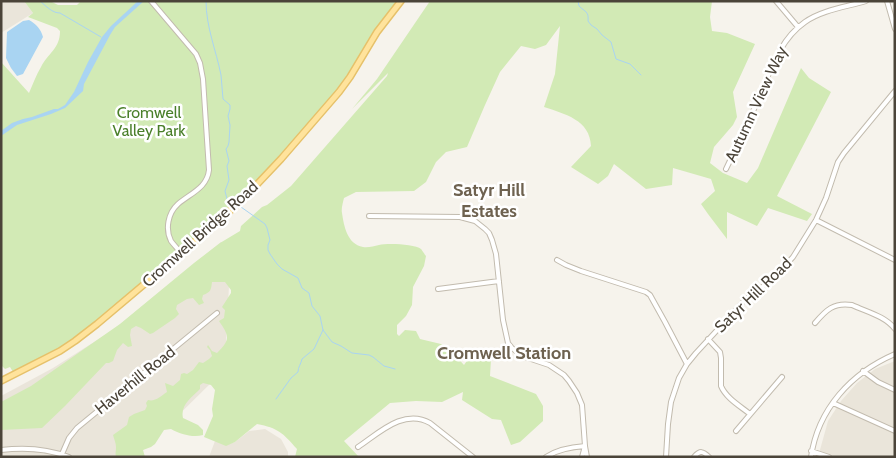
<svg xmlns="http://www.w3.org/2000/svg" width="896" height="458" viewBox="0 0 896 458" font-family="Cabin,sans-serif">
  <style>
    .residential { fill: #eae5da }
    .green { fill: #d2eab5 }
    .water { fill: #a9d4f2 }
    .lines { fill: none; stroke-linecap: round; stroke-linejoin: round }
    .stream { stroke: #a9d4f2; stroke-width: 1 }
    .minor-casing { stroke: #c2bbae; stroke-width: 6 }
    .major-casing { stroke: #e6c16a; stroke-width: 8 }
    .minor { stroke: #fff; stroke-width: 4 }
    .major { stroke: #ffe39c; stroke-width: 5 }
    .labels { text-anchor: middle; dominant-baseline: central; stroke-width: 5; stroke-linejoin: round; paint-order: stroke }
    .street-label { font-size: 16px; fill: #4b4439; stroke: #fff }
    .park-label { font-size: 16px; fill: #4a7f2a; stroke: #fff }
    .neighbourhood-label { font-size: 18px; font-weight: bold; fill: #6e6250; stroke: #fff }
  </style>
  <rect width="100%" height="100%" fill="#f6f3ec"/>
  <path class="residential" d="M1,1h23l9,12 -32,20z
    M221,242l10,6 -5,95 -8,33 -82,81h-135v-61l52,-28 60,-38z
    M895,361v96h-77l10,-36 13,-20 16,-18 18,-14z
    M265,429l16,10 7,13v5h-79l6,-16 11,4 9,-3 14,-11z"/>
  <path class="green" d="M24,1h26l8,4h19l4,-4h317l-25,33 -32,53 -62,70 -40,43 -19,17 -135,114 -20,14 -52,27 -3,-5 -5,2 -4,-4v-303l28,31c4,-9 7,-18 12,-26 7,-14 19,-18 19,-36l-3,-3 -29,-11 5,-4z
    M430,1h282l-2,16 2,14 15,2 28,11 -22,48 4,25 -4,8 -19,22 -4,16 13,10 24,10 11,-15 43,-100 8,10 22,14 -54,104 35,18 -5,7 -39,-13 -11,18 -30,-14v27l-19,-25 -7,-10 14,-13 -4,-12 -38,-11 -1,17 -26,4 -32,-25 -6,12 -10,8 -27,-17 20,-21c-1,-26 -26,-32 -47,-39l11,-33 5,-48 -14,19 -11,4 -14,-3 -21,26 -15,33 -18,42 -21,5 -10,10 -10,20 -12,9 -58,1 -12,6c-1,4 -3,11 -2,15 2,13 5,31 21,34 5,1 11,-1 16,-2 8,-2 36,-1 42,4 1,1 4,6 5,7l-2,10 -11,21 -1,18 -6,11 -9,9v9l2,2 6,-6 11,1 4,8 21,5 11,8 12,13 10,-14 17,8 -1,17 46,18 7,12v15l-23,21 -9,3 -10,-25 -9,-1 -30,-19 1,-8 -21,10 -26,-1 -26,2 -46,38 15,16h-64l2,-8c-14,-16 -19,-21 -40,-25l-22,18 -9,4 -22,-9 9,-21 -1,-7 3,-19 -4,-5 -8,-2 -3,2v4c-8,8 -20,16 -17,29l15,7 5,5v5c-10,3 -23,-1 -32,-6l-7,1 -9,14 -4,3 -8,3 2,7h-29c-1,-4 0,-5 0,-10 0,-4 -2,-8 -3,-12l14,-10 2,-8 5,-3 11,-4 2,-4 -1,-3 2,-3c7,2 13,-4 19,-8l-2,-9 8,3 7,-6 1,-6 3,-1 3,1 6,-4 6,-8 4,1 6,-4 3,-3 -2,-6 -3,-3 1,-2 4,6 5,2c14,-14 12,-17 2,-32l5,-3 1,-8 -3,-3 9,-14v-3l-6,-8h-13c-1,8 -1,10 -9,13l-1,4 2,4 -5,2 -6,-7 -6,1 -10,6 -1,4 3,5 -4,4 -22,15 -3,1 -9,-6 -5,-2 -5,3 -1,6 2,11 -4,1 -5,-4 -6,7 -4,11 -4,2h-3l-41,43 -23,22 -41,2v-28l30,-16 89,-62 74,-61 26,-20 20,-12 1,-5 21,-19 5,-2 24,-19 96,-110 1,-3 -36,36 25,-30z"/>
  <path class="water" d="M138,1h6l-29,26 -5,8 -26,49 -1,7 -18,17 -14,6 -34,11 -16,11v-5l11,-8 11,-4 9,-2 22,-8h4l7,-4 9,-13 14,-30 14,-25 9,-11z
    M29,20c7,4 12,9 14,17l-20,37 -6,2 -6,-8 -5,-10 1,-26 16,-11z"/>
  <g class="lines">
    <path class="stream" d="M40,1c6,5 12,12 20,12l41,24
      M206,1c0,26 10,49 15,74 1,8 1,16 2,24l7,6v4l-2,7 2,9 -1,17 -1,4 -2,3 3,12 -2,5 2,14 -4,11 2,8 5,4
      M578,1l1,5c6,6 10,5 9,15l3,4 6,4 5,6 9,7 5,17 14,5 11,11
      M241,207l24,17 2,4 3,12 -2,5v5l2,4 7,10 5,5 16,9 4,10 7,5 3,13 8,10 3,14 9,12 9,4 11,7 17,2 4,2 11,9 11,3
      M276,399l15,-21 7,-6c0,-5 3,-8 4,-13l12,-10 9,-19"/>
    <defs>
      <path id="minor" d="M151,1l45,53 4,9 3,16 6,91c-2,18 -18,23 -31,34 -10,9 -13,25 -7,37 3,4 7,8 10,12
        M776,1l22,26
        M887,1l8,28
        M726,169c11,-23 22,-46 32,-69 12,-28 21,-60 47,-78 17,-12 41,-15 61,-21
        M369,216l91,1 15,4 10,8 4,4 3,7 4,14 7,66 5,23 4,5 10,8 27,9 15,10 5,6 8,12 5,12 3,41 2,11
        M816,220l79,40
        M557,260l9,5 15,6 65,21 4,3 15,27 22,42
        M438,289l61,-8
        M815,323c11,-13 19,-21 37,-18 15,7 33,11 43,24
        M708,339l12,13 1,6v28c5,12 19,20 29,28
        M863,371l15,11 17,8
        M833,403l62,28
        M736,431l46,-54
        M358,447c21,-14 46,-39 72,-24l43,34
        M1,450c24,-3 45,-2 68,7
        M811,451l18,6
        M62,454l7,-16 8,-10 140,-115
        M546,457c12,-8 25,-10 39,-11
        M582,457l3,-11
        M666,457l2,-33 3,-22 8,-24 8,-14 9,-11 48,-52 30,-23 19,-21 23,-37 10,-22 12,-36 6,-9 51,-62
        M694,457c6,-7 9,-6 15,0
        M811,457c7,-48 40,-84 84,-103"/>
      <path id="major" d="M1,381l59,-30 15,-10 22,-17 121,-102 28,-26 35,-37 58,-67 11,-15 27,-45 24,-31"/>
    </defs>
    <use href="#minor" class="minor-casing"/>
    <use href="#major" class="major-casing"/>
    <use href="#minor" class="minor"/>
    <use href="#major" class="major"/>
  </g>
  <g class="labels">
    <g class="street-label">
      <text transform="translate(756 104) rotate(-65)">Autumn View Way</text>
      <text transform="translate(200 234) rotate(-42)">Cromwell Bridge Road</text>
      <text transform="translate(753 295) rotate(-44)">Satyr Hill Road</text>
      <text transform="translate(135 380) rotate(-39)">Haverhill Road</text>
    </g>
    <g class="park-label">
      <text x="149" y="112">Cromwell<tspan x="149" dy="18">Valley Park</tspan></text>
    </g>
    <g class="neighbourhood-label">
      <text x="489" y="190">Satyr Hill<tspan x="489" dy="21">Estates</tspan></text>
      <text x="504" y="353">Cromwell Station</text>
    </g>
  </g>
  <rect width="896" height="458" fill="none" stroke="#4b4439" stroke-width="5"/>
</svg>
